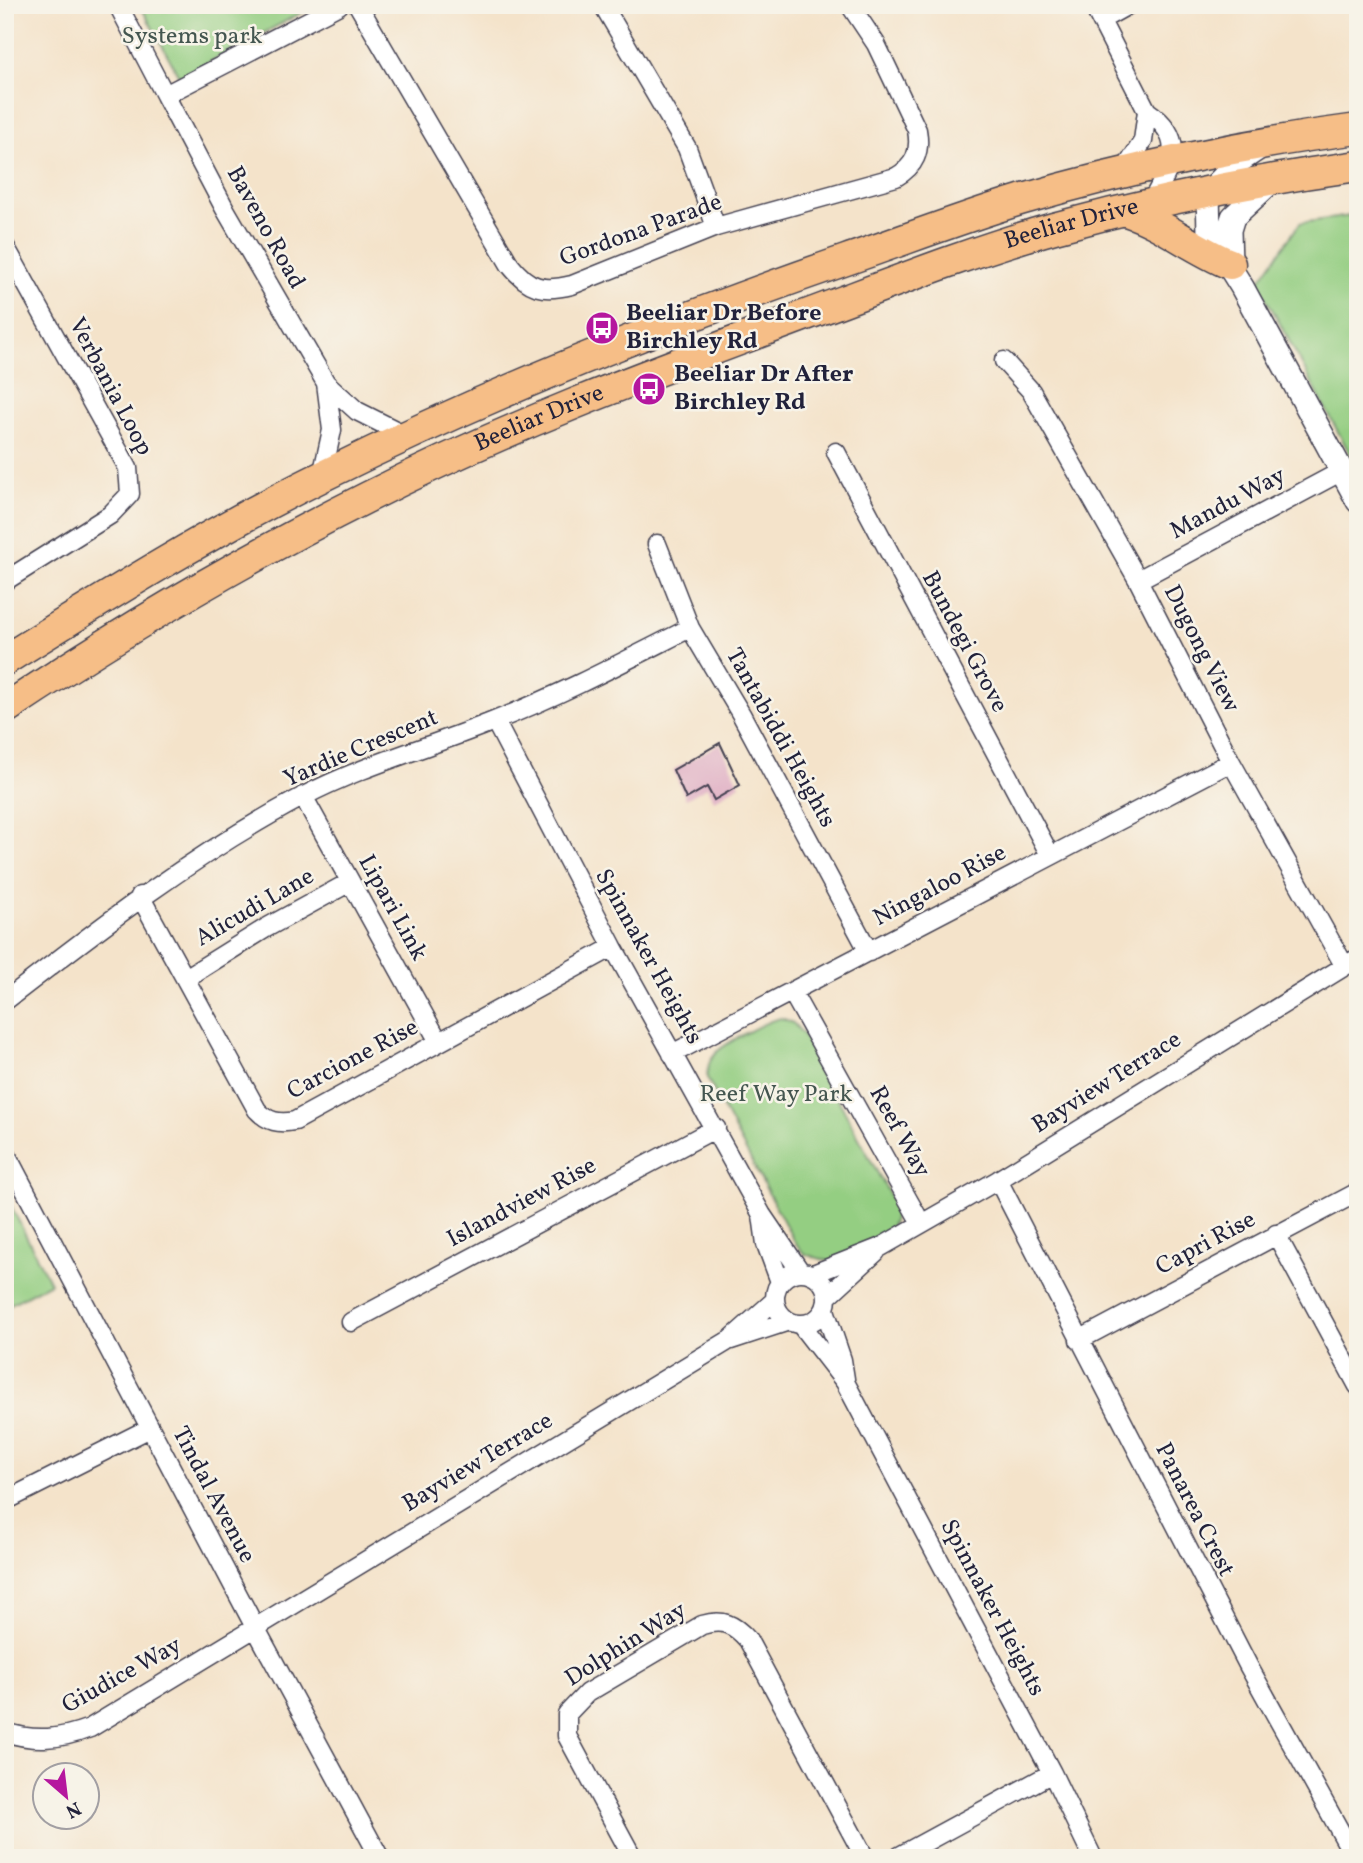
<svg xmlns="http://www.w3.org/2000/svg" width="1363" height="1863" viewBox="0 0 1363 1863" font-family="Vollkorn,serif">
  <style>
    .green { fill: #94ce82; stroke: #5b785e; stroke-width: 2 }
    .building { fill: #e0b0c5 }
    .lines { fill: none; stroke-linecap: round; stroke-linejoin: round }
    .service-casing { stroke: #423f50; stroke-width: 12 }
    .minor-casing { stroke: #423f50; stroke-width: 21 }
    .tertiary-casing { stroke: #423f50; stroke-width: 26 }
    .trunk-casing { stroke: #423f50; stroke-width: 33 }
    .service { stroke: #fff; stroke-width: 9 }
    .minor { stroke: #fff; stroke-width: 18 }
    .tertiary { stroke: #fff; stroke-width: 23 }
    .trunk { stroke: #f6be87; stroke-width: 30 }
    .labels { text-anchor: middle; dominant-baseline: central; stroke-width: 5; stroke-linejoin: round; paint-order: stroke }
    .park-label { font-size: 24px; fill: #445650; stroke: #f7f3e8 }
    .street-label { font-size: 24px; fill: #22223b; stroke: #f7f3e8 }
    .poi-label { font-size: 24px; font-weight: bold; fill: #22223b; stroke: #f7f3e8; text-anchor: start }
  </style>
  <rect width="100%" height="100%" fill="#f7f3e8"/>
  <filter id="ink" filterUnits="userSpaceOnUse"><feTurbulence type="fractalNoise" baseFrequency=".0143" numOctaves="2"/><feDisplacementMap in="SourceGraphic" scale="14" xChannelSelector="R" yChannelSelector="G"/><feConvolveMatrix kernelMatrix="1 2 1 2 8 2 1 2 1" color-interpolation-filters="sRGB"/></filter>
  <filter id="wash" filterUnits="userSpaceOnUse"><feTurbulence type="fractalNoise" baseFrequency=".00686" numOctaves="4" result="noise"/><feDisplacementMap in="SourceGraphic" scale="28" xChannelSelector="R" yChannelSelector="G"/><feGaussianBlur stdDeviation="1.57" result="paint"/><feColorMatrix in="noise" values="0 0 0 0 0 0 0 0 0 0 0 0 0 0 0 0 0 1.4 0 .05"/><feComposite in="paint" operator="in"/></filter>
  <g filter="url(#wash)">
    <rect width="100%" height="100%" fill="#f4e3ca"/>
    <path class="green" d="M140,5h176l-136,73z
      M1358,215v254l-100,-186 42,-60z
      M782,1018l11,5 10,11 92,171c3,36 -37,45 -64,57l-27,-8 -10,-13 -87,-163c0,-8 1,-15 6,-22 8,-11 56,-37 69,-38z
      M5,1194l45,89 -45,24z"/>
    <g id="blocks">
      <path class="building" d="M720,743l20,42 -26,15 -7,-13 -21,12 -13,-29z"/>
    </g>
  </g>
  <g filter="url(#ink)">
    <use href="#blocks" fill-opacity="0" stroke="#423f50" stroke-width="2"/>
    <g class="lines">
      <defs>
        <path id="service" d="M1343,470l15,-8"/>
        <path id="minor" d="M118,5l47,90 174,-90
          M358,5l152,260c19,24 33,27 62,20l144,-58 180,-50c19,-11 25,-25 21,-47l-41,-86 -26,-39
          M603,5l84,143 29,79
          M1093,5l54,106c44,30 22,56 3,94
          M1101,20l27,-15
          M165,95l60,114 101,174 31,28 50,25
          M1124,171l19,-30 4,-30
          M5,246l123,222 2,26 -20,21 -105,66
          M1004,361l27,30 107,189 93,182 113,203
          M836,452l214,403
          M322,476l10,-46 -6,-47
          M657,544l33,84 51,86 128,238
          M1138,580l204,-109
          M495,721l118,226 149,268 38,56
          M303,796l136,246
          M140,896l117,214c11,12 22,14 38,11l318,-174
          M186,978l80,-50 84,-46
          M792,992l129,231
          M5,1001c95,-74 190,-147 297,-204 61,-32 128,-50 192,-76 67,-26 131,-60 196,-93
          M672,1054l559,-292
          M5,1152l250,475 125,231
          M998,1180l251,487 106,191
          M762,1215l4,29 14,38
          M1276,1234l82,152
          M775 1298a26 26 0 1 1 52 0a26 26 0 1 1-52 0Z
          M813,1274l68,-27 117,-67 360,-222
          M828,1296l48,-44
          M825,1310l17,50 3,19
          M351,1322l365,-194
          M800,1324l45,58 207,391 41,85
          M731,1339l44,-39
          M1079,1340l279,-148
          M5,1501l145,-73
          M5,1732c30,10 56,7 85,-4l638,-387 61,-20
          M633,1858l-66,-122v-22l20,-21 115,-68c21,-6 32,-1 46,15l117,218
          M896,1858l156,-85"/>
        <path id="tertiary" d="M1262,146l-24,16 -30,31 1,41 33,53 116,214
          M1230,264l-1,-34 4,-13 41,-38"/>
        <g id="trunk">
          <path d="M1126,211c37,12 67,38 104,53"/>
          <path d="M5,660c104,-65 208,-130 318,-184 169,-84 344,-154 523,-216 58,-20 115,-42 174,-60 105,-31 229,-57 338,-71"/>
          <path id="s1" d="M5,709c117,-78 237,-149 363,-212 136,-69 279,-123 422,-176 87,-32 175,-68 264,-93 100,-27 202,-48 304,-62"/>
        </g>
      </defs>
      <use href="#service" class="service-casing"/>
      <use href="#minor" class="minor-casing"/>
      <use href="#tertiary" class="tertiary-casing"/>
      <use href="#trunk" class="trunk-casing"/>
      <use href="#service" class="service"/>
      <use href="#minor" class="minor"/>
      <use href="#tertiary" class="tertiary"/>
      <use href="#trunk" class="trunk"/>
    </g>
  </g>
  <defs>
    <symbol id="bus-disc" viewBox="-11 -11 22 22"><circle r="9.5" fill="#b5179e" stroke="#f7f3e8"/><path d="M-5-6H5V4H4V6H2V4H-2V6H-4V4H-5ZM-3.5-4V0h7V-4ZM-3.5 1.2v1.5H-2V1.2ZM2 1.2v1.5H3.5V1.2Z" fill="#fff"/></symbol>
  </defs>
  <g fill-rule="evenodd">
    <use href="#bus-disc" x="583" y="309" width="38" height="38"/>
    <use href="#bus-disc" x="630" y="370" width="38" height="38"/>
  </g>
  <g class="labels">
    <g class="park-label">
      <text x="192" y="37">Systems park</text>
      <text x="776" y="1095">Reef Way Park</text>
    </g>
    <g class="street-label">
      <text stroke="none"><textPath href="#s1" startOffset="1176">Beeliar Drive</textPath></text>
      <text transform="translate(265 228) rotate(61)">Baveno Road</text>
      <text transform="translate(641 231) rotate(-20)">Gordona Parade</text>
      <text transform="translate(110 387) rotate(62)">Verbania Loop</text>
      <text stroke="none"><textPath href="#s1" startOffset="609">Beeliar Drive</textPath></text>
      <text transform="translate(1228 504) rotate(-28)">Mandu Way</text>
      <text transform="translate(964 642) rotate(62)">Bundegi Grove</text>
      <text transform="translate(1201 649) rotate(63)">Dugong View</text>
      <text transform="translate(780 738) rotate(61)">Tantabiddi Heights</text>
      <text transform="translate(361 749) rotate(-23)">Yardie Crescent</text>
      <text transform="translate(940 886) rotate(-28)">Ningaloo Rise</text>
      <text transform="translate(255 908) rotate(-30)">Alicudi Lane</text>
      <text transform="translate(392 908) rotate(61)">Lipari Link</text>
      <text transform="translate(648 957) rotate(61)">Spinnaker Heights</text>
      <text transform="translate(353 1060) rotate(-28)">Carcione Rise</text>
      <text transform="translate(1107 1083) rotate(-32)">Bayview Terrace</text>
      <text transform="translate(899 1132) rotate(61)">Reef Way</text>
      <text transform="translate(522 1203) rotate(-28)">Islandview Rise</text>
      <text transform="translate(1206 1244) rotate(-28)">Capri Rise</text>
      <text transform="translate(478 1463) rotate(-31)">Bayview Terrace</text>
      <text transform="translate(213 1495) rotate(62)">Tindal Avenue</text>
      <text transform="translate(1194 1510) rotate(63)">Panarea Crest</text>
      <text transform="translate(992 1608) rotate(62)">Spinnaker Heights</text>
      <text transform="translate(626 1645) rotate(-32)">Dolphin Way</text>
      <text transform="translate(122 1676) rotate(-29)">Giudice Way</text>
    </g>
    <g class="poi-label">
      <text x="626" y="314">Beeliar Dr Before<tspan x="626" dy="28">Birchley Rd</tspan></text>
      <text x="674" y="375">Beeliar Dr After<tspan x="674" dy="28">Birchley Rd</tspan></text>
    </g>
  </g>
  <rect width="1363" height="1863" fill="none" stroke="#f7f3e8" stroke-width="28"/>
  <g transform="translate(66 1796) rotate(152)"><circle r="33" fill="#f7f3e8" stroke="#a29fa3" stroke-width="2"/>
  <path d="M0-5L12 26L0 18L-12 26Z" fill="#b5179e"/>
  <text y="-10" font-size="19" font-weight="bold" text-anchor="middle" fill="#22223b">N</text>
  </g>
</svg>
